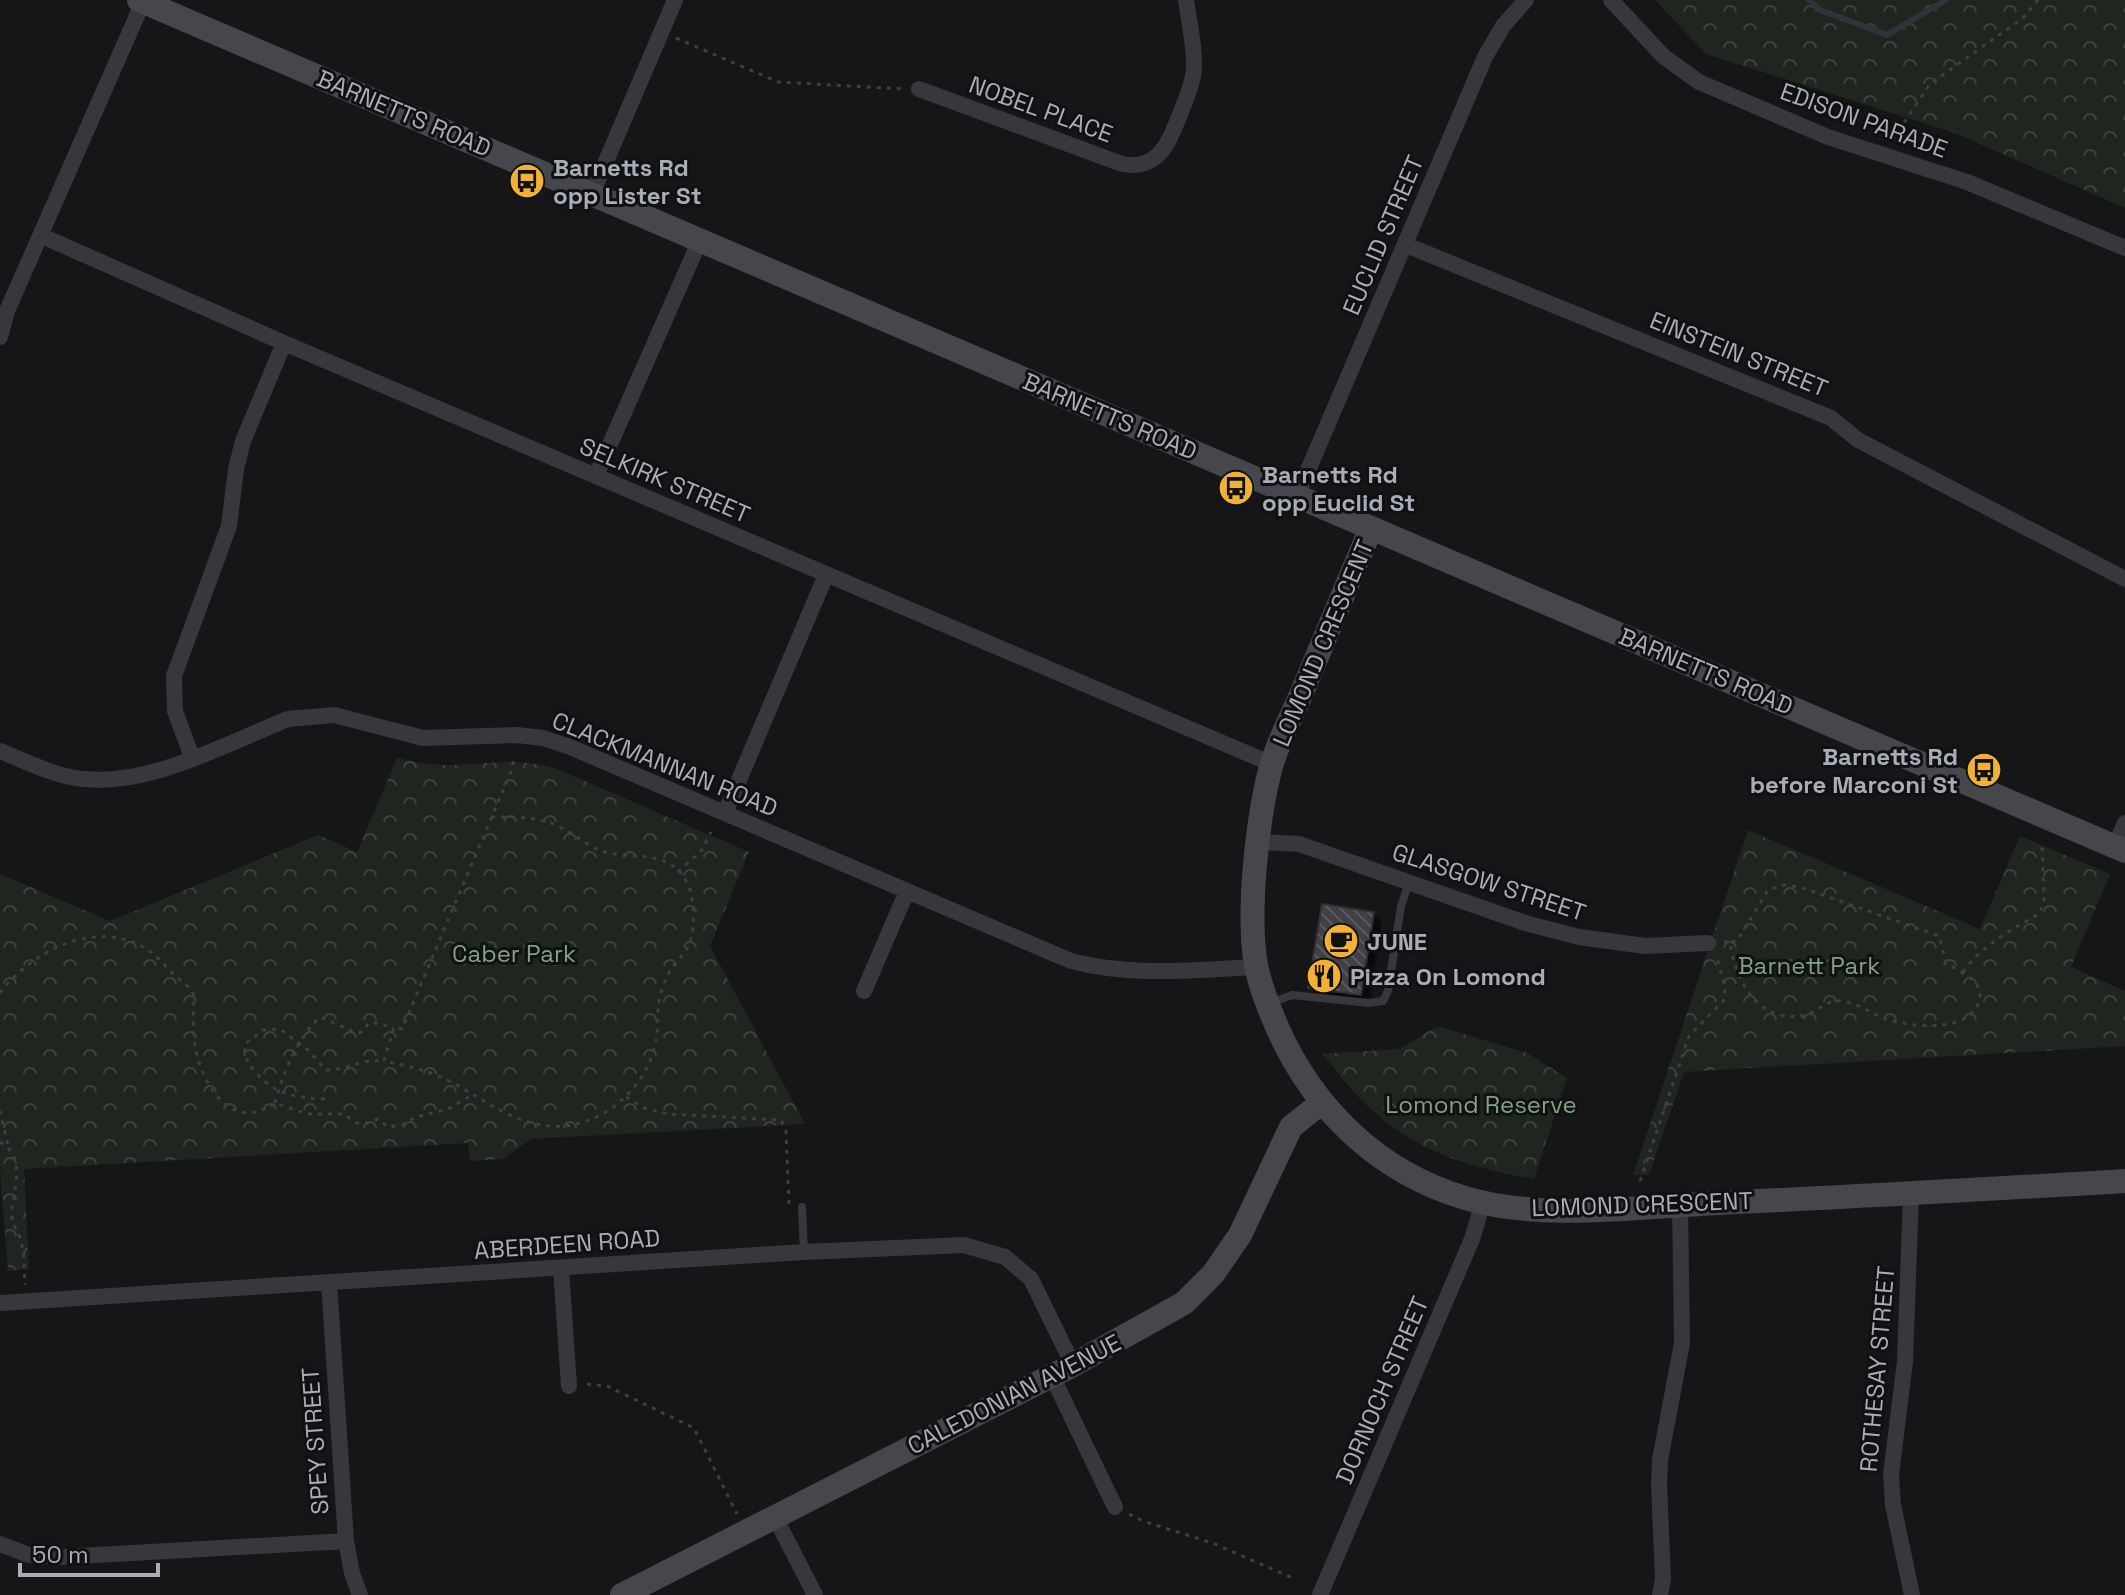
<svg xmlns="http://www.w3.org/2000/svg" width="2125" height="1595" viewBox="0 0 2125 1595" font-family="'Space Grotesk',sans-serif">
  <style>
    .park { fill: url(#park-crowns) }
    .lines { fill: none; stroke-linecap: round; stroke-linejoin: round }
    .stream { stroke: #2c353c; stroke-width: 6 }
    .building { fill: url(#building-back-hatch); stroke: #303034; stroke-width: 2; filter: url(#shadow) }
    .path { stroke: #3d3f44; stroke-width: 3; stroke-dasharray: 4 6; stroke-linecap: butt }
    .lane { stroke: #37383d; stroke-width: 8 }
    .street { stroke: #37383d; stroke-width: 16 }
    .secondary { stroke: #45474d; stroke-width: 24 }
    .labels { text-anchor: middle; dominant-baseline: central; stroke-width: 6; stroke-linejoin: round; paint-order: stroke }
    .street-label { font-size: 24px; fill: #a8adb8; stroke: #111113 }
    .poi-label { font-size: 24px; font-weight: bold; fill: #a8adb8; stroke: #111113; text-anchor: start }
    .park-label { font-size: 24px; fill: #7fa381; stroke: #111113 }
  </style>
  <defs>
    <pattern id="park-crowns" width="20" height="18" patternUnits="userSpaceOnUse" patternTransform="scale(2)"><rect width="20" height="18" fill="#1e261f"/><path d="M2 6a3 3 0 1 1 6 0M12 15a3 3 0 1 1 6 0" fill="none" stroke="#3c433d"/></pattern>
    <pattern id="building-back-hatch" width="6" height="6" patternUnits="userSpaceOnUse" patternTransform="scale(2)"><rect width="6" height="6" fill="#404145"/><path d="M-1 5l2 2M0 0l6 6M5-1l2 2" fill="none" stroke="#595a5e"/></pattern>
    <filter id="shadow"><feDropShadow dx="7" dy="7" stdDeviation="2" flood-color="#0009"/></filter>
  </defs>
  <rect width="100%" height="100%" fill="#161618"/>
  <path class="park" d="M1655,0h470v208l-170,-75 -249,-79z
    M397,758c17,4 34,7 51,7 44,0 64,-9 109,4l192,83 -39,94 95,178 -274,15 -28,20 -33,2 -2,-18 -444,26 5,100 -21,2 -8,-100v-297l110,47 208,-86 39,17z
    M1748,830l232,99 40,-93 90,38 -39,93 54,24v55l-441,26 -35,103h-16z
    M1437,1026l90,27 40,25 -33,101c-98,-17 -152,-44 -211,-125l77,-5z"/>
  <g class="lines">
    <path class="stream" d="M1809,0l11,10 67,25 59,-35"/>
  </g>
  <path class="building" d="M1322,904l52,8 -13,83 -53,-7z"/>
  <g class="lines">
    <path class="path" d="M676,38l102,44 126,7
      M1893,139l37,-55 93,-66 15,-18
      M491,817c25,0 49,-1 71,11 13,6 24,17 37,22 31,12 73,-5 90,37 6,16 6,44 -1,60 -4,7 -10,13 -15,19 -5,7 -10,19 -12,27 -5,15 -2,33 -5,48 -8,44 -48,81 -92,85 -44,3 -74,-23 -111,-43 -22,-12 -44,-17 -69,-22l10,-34 8,2 110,-260 2,-13
      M678,872l24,-22 9,-18
      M1724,942h6c5,38 27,80 72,74 14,-2 24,-17 39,-15 15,1 31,13 45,18 24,8 77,14 91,-13 12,-25 -17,-32 -31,-44l-7,-26 -139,-49 -16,-2 -16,5 -31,51 -7,1
      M1963,972c15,-24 53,-45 77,-59l4,-14 -2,-57
      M0,993c28,-37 82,-68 130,-52 19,6 30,19 43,33 8,8 17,11 21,22 -1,21 -2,49 6,69 13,36 39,63 75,38l32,11h37l12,9h11l11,-4 10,8 14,-2 14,-8 32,-8 24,-14
      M626,1097l18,11 24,6 113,6 5,11 3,73
      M325,1099c-31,-1 -54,-6 -73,-31 -6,-8 -8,-15 -7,-24l18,-14 17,-1 28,21 18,20c22,0 33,-11 58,-9
      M275,1103c9,-32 21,-63 45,-86l37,16 5,-1 8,-10 24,5
      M0,1111l8,35
      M0,1142c29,17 11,50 12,75 1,9 7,16 9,24 4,14 3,30 4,44
      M1640,1181l49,-145 35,-36 1,-13 -8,-29
      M587,1384l20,2 87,42 43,86
      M1129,1514l14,7 72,23 80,35"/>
    <path class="lane" d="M1268,1004l24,-9 77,8 14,-2 5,-10 13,-85 8,-23
      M802,1207l2,45"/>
    <path class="street" d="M1611,0l52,56 36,26 129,55 139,45 158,66
      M919,89l203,75c38,7 47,-23 59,-52 5,-14 12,-28 13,-43 1,-22 -5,-47 -8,-69
      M592,194l83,-194
      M42,236l242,107 988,421
      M1406,245l425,173 27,22 267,139
      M0,337l7,-26 136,-309
      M596,476l104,-236
      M1297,496l188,-439 18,-31 23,-26
      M0,751c23,9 45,21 70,26 70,15 153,-32 218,-58l46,-4 89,23 94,-3 26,3 27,9 501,214c60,16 123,9 185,6
      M192,757l-17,-46 -1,-35 55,-150 7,-57 7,-28 41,-98
      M725,813l101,-238
      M1259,842l40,2 226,79 54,14 66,9 63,-3
      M2115,846l10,-23
      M864,991l43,-100
      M1911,1194l-6,167 -14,114 2,30 19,90
      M561,1269l8,117
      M329,1282l17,259 6,32 8,22
      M0,1303l804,-51 160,-7 41,12 26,22 42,86
      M1051,1374l64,133
      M775,1517l40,78
      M0,1544l29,11 32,2 285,-16
      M1320,1595l152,-356 11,-37
      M1660,1595l3,-16 -4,-95 1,-24 22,-117 -2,-138"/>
    <path class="secondary" d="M139,0l1986,851
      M1371,528c-23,54 -45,108 -68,162 -11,26 -26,53 -33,80 -13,52 -23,144 -14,195 4,22 13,43 21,62 36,82 101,145 188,171 76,23 174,9 253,5 136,-6 271,-14 407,-22
      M622,1595l451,-230 111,-62 29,-29 27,-39 51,-108 30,-24"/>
  </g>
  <defs>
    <symbol id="bus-disc" viewBox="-11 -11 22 22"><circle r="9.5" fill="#f2b134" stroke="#111113"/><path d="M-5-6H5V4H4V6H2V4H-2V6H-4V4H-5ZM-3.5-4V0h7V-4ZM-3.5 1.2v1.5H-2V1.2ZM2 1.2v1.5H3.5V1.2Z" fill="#111"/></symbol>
    <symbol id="cafe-disc" viewBox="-11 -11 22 22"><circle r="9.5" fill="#f2b134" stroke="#111113"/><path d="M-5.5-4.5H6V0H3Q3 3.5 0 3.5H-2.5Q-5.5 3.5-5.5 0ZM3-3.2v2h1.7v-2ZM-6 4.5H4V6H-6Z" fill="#111"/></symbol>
    <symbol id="restaurant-disc" viewBox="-11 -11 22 22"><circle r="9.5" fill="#f2b134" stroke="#111113"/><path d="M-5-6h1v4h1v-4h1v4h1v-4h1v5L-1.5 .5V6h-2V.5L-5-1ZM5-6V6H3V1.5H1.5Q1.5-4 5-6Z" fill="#111"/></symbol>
  </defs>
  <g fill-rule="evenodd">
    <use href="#bus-disc" x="507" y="161" width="40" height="40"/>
    <use href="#bus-disc" x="1216" y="468" width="40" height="40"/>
    <use href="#bus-disc" x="1964" y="750" width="40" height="40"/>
    <use href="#cafe-disc" x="1321" y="921" width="40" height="40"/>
    <use href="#restaurant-disc" x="1304" y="956" width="40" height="40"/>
  </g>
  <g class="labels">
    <g class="street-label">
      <text transform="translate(1041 109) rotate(20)">NOBEL PLACE</text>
      <text transform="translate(404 113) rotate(23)">BARNETTS ROAD</text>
      <text transform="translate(1864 120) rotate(20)">EDISON PARADE</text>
      <text transform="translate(1383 235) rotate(-67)">EUCLID STREET</text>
      <text transform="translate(1739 354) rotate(22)">EINSTEIN STREET</text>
      <text transform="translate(1110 416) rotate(23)">BARNETTS ROAD</text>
      <text transform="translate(665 480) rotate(23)">SELKIRK STREET</text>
      <text transform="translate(1323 643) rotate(-67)">LOMOND CRESCENT</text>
      <text transform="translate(1706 671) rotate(23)">BARNETTS ROAD</text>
      <text transform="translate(665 764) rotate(22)">CLACKMANNAN ROAD</text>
      <text transform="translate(1489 882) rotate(18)">GLASGOW STREET</text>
      <text transform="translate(1642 1204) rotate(-2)">LOMOND CRESCENT</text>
      <text transform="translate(567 1244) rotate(-4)">ABERDEEN ROAD</text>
      <text transform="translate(1877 1369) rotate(-85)">ROTHESAY STREET</text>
      <text transform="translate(1382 1390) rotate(-67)">DORNOCH STREET</text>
      <text transform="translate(1014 1394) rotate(-27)">CALEDONIAN AVENUE</text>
      <text transform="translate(315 1441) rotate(-94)">SPEY STREET</text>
    </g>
    <g class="poi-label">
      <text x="553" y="167">Barnetts Rd<tspan x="553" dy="28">opp Lister St</tspan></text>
      <text x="1262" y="474">Barnetts Rd<tspan x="1262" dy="28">opp Euclid St</tspan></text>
      <text x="1958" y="756" text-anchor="end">Barnetts Rd<tspan x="1958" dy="28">before Marconi St</tspan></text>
      <text x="1367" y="941">JUNE</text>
      <text x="1350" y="976">Pizza On Lomond</text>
    </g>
    <g class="park-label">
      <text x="514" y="953">Caber Park</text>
      <text x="1809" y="965">Barnett Park</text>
      <text x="1481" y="1104">Lomond Reserve</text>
    </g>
  </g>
  <path d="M20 1563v12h138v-12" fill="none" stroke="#a8adb8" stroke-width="4"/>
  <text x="32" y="1563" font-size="24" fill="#a8adb8" stroke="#111113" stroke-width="6" paint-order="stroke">50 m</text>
</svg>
